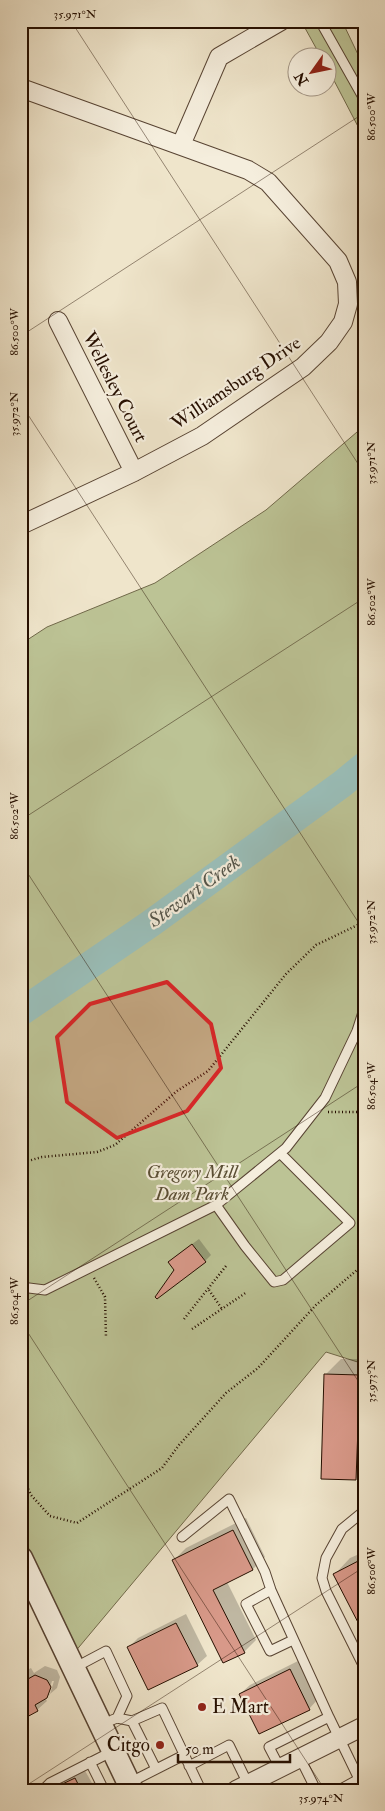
<svg xmlns="http://www.w3.org/2000/svg" width="385" height="1811" viewBox="0 0 385 1811" font-family="'IM FELL Double Pica',serif">
  <style>
    .green { fill: #bcc395; stroke: #71694a }
    .shadow { fill: #0003 }
    .lines { fill: none; stroke-linecap: round; stroke-linejoin: round }
    .river { stroke: #9abfba; stroke-width: 28 }
    .building { fill: #d89989; stroke: #260f00 }
    .service-casing { stroke: #584433; stroke-width: 11 }
    .minor-casing { stroke: #584433; stroke-width: 20 }
    .tertiary-casing { stroke: #584433; stroke-width: 25 }
    .path { stroke: #260f00; stroke-width: 2.5; stroke-dasharray: 1 2.5; stroke-linecap: butt }
    .service { stroke: #f5eedd; stroke-width: 9 }
    .minor { stroke: #f5eedd; stroke-width: 18 }
    .tertiary { stroke: #f5eedd; stroke-width: 22 }
    .marked { fill: #d62828; fill-opacity: 0.2; stroke: #d62828; stroke-width: 4; stroke-linejoin: round }
    .ticks { fill: none; stroke: #260f00; stroke-width: 1; stroke-opacity: 0.45 }
    .poi-dot { fill: #8f2418; stroke: #f5eedd; stroke-width: 2 }
    .labels { text-anchor: middle; dominant-baseline: central; stroke-width: 4.5; stroke-linejoin: round; paint-order: stroke }
    .street-label { font-size: 19px; fill: #260f00; stroke: #f5eedd }
    .park-label { font-size: 19px; font-style: italic; fill: #5a4e34; stroke: #f5eedd }
    .poi-label { font-size: 19px; fill: #260f00; stroke: #f5eedd; text-anchor: start }
    .water-label { font-size: 20px; font-style: italic; fill: #54554a; stroke: #f5eedd }
    .neatline { fill: none; stroke: #260f00; stroke-width: 2 }
    .ticks-label { font-size: 12px; text-anchor: middle; fill: #260f00 }
  </style>
  <rect width="100%" height="100%" fill="#efe5cb"/>
  <filter id="stains"><feTurbulence type="fractalNoise" baseFrequency=".004" numOctaves="4"/><feColorMatrix values="0 0 0 0 .2 0 0 0 0 .09 0 0 0 0 .02 0 0 0 .5 -.17"/></filter>
  <radialGradient id="worn" r=".72"><stop offset=".6" stop-color="#630" stop-opacity="0"/><stop offset="1" stop-color="#630" stop-opacity=".3"/></radialGradient>
  <path class="green" d="M325,21h17l22,46v71l-36,-69v-11l-7,-1 -16,-29z
    M364,426v938l-38,-12 -257,307 -48,-101v-914l26,-17 108,-44 111,-73z"/>
  <path class="shadow" d="M199,1239l12,16 -6,6 -30,9 1,-14z
    M341,1359h23v112l-8,8 -30,-105z
    M246,1518l19,39 -12,12 -26,13 29,58 -12,12 -70,-92 12,-12z
    M364,1552v79l-29,-57 15,-16z
    M186,1614l21,42 -10,9 -68,-18 9,-9z
    M300,1660l18,39 -9,10 -69,-15 10,-9z
    M45,1666l12,4 3,7 -3,11 -7,6 4,-13h-2l-4,13h2l-5,4 2,3 -10,9h-16v-37l10,-5 3,5z
    M84,1769l8,14 5,-2 4,9h-44l-1,-2 9,-9z"/>
  <g class="lines">
    <path class="river" d="M21,1012l129,-88 192,-140 22,-18"/>
  </g>
  <path class="building" d="M192,1244l14,18 -49,37 -2,-2 19,-27 -6,-8z
    M324,1374l36,1 -4,105 -35,-1z
    M233,1530l20,40 -40,20 32,63 -22,10 -51,-103z
    M364,1558v76l-31,-60z
    M176,1623l22,43 -50,24 -21,-43z
    M290,1669l20,41 -51,24 -20,-40z
    M35,1675l12,5 4,7 -4,11 -12,7 3,6 -13,7 -4,-6v-29z
    M75,1778l6,12h-29l2,-2z"/>
  <g class="lines">
    <defs>
      <path id="service" d="M320,21l44,78
        M216,1205l29,41 29,36 9,-2 67,-57 -70,-70
        M21,1287l24,3 171,-85 70,-57 39,-50 32,-67 7,-22
        M182,1537l47,-38 36,73 6,18 58,127
        M271,1590l-25,14 24,47 23,-11
        M362,1663l-36,-72 -4,-13 4,-20 16,-29 22,-18
        M74,1668l32,-17 21,45 -10,22 -5,2
        M117,1718l15,3 30,-13 39,82
        M132,1721l24,48
        M300,1758l16,32
        M90,1762l14,28
        M189,1766l40,-21 19,39
        M280,1768l-11,-21 60,-30 30,62 -20,11
        M129,1783l55,-28
        M43,1790l7,-7 63,-32"/>
      <path id="minor" d="M21,88l227,82 20,12 70,79 9,21 1,22 -5,18 -14,20 -26,25 -101,69 -68,36 -113,53
        M181,145l38,-88 62,-36
        M58,321l76,151
        M236,1790l128,-64"/>
      <path id="tertiary" d="M21,1558l111,232"/>
    </defs>
    <use href="#service" class="service-casing"/>
    <use href="#minor" class="minor-casing"/>
    <use href="#tertiary" class="tertiary-casing"/>
    <path class="path" d="M328,1112h36
      M21,1163l21,-6 55,-5 18,-7 62,-54 31,-20 78,-97 30,-29 48,-23
      M363,1195l1,-2
      M94,1278l11,19 1,41
      M209,1290l13,19
      M184,1319l42,-53
      M192,1329l55,-37
      M21,1473l10,22 19,21 27,7 85,-55 17,-23 47,-52 32,-25 58,-63 48,-41"/>
    <use href="#service" class="service"/>
    <use href="#minor" class="minor"/>
    <use href="#tertiary" class="tertiary"/>
  </g>
  <path class="marked" d="M167,982l44,42 10,44 -34,43 -70,27 -50,-36 -10,-65 33,-33z"/>
  <path class="ticks" d="M71,21l293,452M21,336l343,-223M21,404l343,527M21,820l343,-222M21,863l343,527M21,1305l343,-223M21,1322l304,468M21,1781l6,9M21,1789l343,-222"/>
  <g class="poi-dot">
    <circle cx="202" cy="1707" r="5"/>
    <circle cx="160" cy="1745" r="5"/>
  </g>
  <g class="labels">
    <g class="street-label">
      <text transform="translate(236 383) rotate(-34)">Williamsburg Drive</text>
      <text transform="translate(115 387) rotate(63)">Wellesley Court</text>
    </g>
    <g class="park-label">
      <text x="192" y="1172">Gregory Mill<tspan x="192" dy="22">Dam Park</tspan></text>
    </g>
    <g class="poi-label">
      <text x="212" y="1707">E Mart</text>
      <text x="150" y="1745" text-anchor="end">Citgo</text>
    </g>
    <g class="water-label">
      <text transform="translate(194 891) rotate(-36)">Stewart Creek</text>
    </g>
  </g>
  <rect width="385" height="1811" fill="none" stroke="#efe5cb" stroke-width="55"/>
  <g transform="translate(312 72) rotate(237)"><circle r="24" fill="#f5eedd" stroke="#a29585"/>
  <path d="M0-4L9 19L0 12L-9 19Z" fill="#8f2418"/>
  <text y="-8" font-size="14" font-weight="bold" text-anchor="middle" fill="#260f00">N</text>
  </g>
  <path d="M178 1754v8h112v-8" fill="none" stroke="#260f00" stroke-width="2.5"/>
  <text x="185" y="1754" font-size="15" fill="#260f00" stroke="#f5eedd" stroke-width="4" paint-order="stroke">50 m</text>
  <rect x="28" y="28" width="330" height="1756" class="neatline"/>
  <g class="ticks-label">
    <text x="75" y="18">35.971°N</text>
    <text transform="translate(371 117) rotate(-90)" y="4">86.500°W</text>
    <text transform="translate(14 332) rotate(-90)" y="4">86.500°W</text>
    <text transform="translate(14 414) rotate(-90)" y="4">35.972°N</text>
    <text transform="translate(371 463) rotate(-90)" y="4">35.971°N</text>
    <text transform="translate(371 602) rotate(-90)" y="4">86.502°W</text>
    <text transform="translate(14 816) rotate(-90)" y="4">86.502°W</text>
    <text transform="translate(371 922) rotate(-90)" y="4">35.972°N</text>
    <text transform="translate(371 1086) rotate(-90)" y="4">86.504°W</text>
    <text transform="translate(14 1301) rotate(-90)" y="4">86.504°W</text>
    <text transform="translate(371 1381) rotate(-90)" y="4">35.973°N</text>
    <text transform="translate(371 1571) rotate(-90)" y="4">86.506°W</text>
    <text x="321" y="1802">35.974°N</text>
  </g>
  <rect width="100%" height="100%" filter="url(#stains)"/>
  <rect width="100%" height="100%" fill="url(#worn)"/>
</svg>
